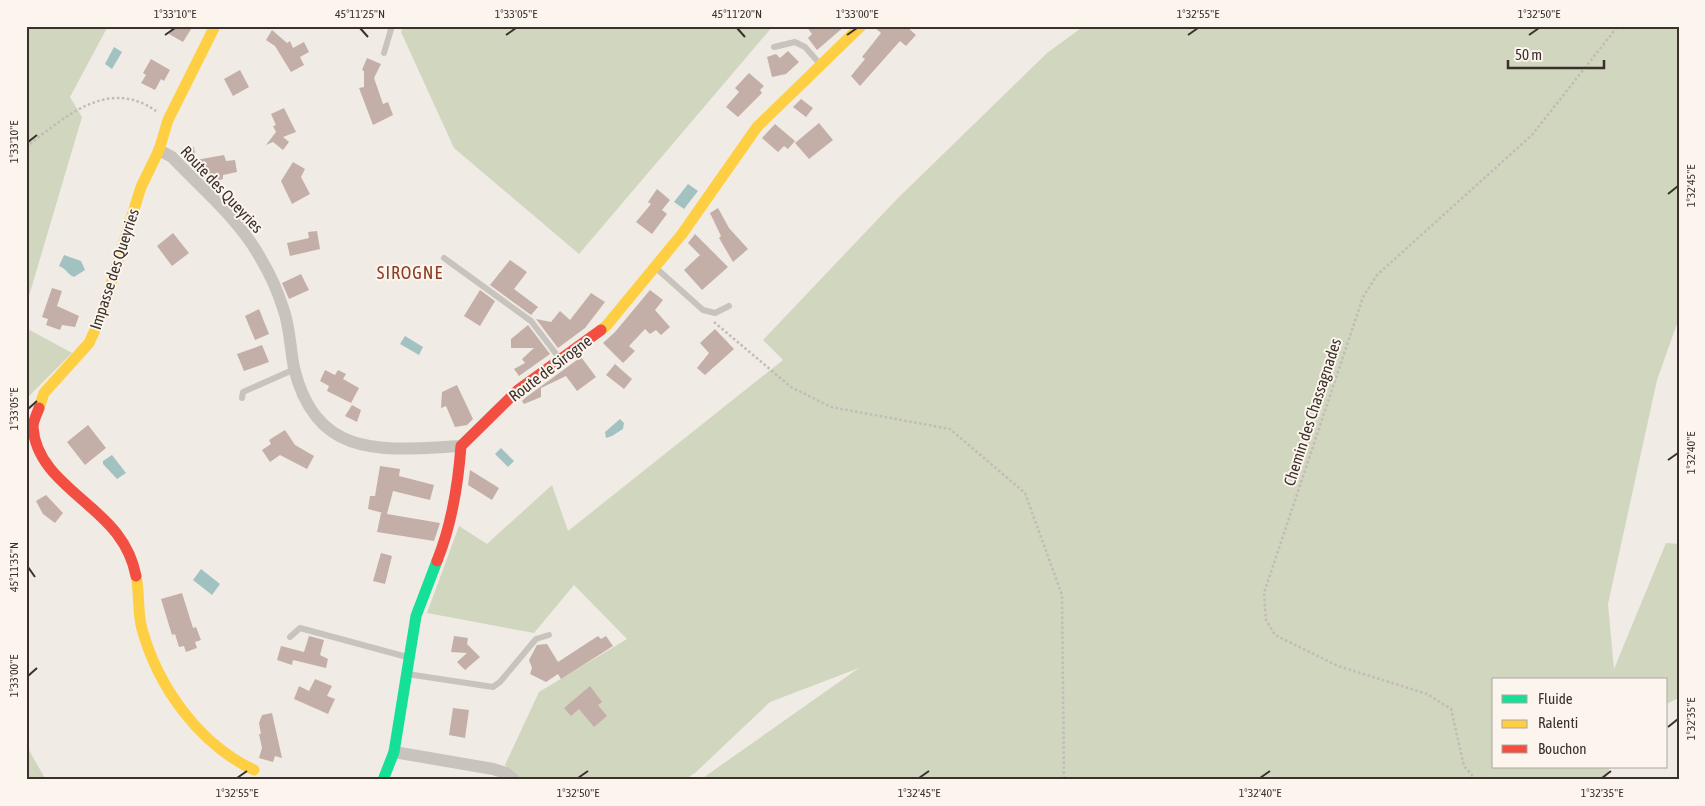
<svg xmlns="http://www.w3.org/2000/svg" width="1705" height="806" viewBox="0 0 1705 806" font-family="'Asap Condensed',sans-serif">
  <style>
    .green { fill: #d1d6bf }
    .water { fill: #a1c2c1 }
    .building { fill: #c3afa7 }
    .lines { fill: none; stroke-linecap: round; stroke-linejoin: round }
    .path { stroke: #c2bbb6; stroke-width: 2.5; stroke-dasharray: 2.5 2.5; stroke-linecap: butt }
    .lane { stroke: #c9c3be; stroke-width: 6 }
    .street { stroke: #c9c3be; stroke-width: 12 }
    .fast { stroke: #16e098; stroke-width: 11 }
    .slow { stroke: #ffcf43; stroke-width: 11 }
    .jam { stroke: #f24e42; stroke-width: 11 }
    .ticks { fill: none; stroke: #3b302b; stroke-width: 2 }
    .labels { text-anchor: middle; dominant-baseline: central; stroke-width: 4; stroke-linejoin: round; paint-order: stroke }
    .street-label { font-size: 16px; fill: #3b302b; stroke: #fbf5ee }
    .neighbourhood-label { font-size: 18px; letter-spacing: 1px; fill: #8c3b22; stroke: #fbf5ee }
    .neatline { fill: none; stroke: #3b302b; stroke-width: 2 }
    .ticks-label { font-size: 12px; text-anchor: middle; fill: #3b302b }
  </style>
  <rect width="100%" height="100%" fill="#f0ebe5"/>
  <path class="green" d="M26,26h82l-38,71 12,20 -56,189z
    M403,26h370l-194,228 -125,-106 -53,-116z
    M1084,26h595v292l-22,62 -49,224 6,65 52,-126 13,1v154l-13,6v-24h-172v87h116l-5,13h-905l159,-112 -89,34 -75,71 -11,7h-163l-16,-15 34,-73 88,-53 -53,-54 -40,48 -107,-20 32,-87 28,18 65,-59 16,46 215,-171 -20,-20 134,-141 150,-146z
    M26,328l46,25 -46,46z
    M26,745l20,35h-20z"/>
  <path class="water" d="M114,47l8,5 -10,17 -7,-5z
    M688,184l10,7 -14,18 -10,-7z
    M64,255l17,6 4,9 -11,7c-6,-2 -7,-8 -15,-11z
    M405,336l18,11 -4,8 -19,-11z
    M620,419l4,4 -1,6 -11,7 -6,2 -1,-6z
    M501,448l13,13 -6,6 -13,-13z
    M112,455l14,18 -9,6 -14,-15v-3z
    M201,569l19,15 -8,11 -19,-15z"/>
  <path class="building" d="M174,26h19l-10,16 -14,-8z
    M806,26h39l-28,24 -9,-12 4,-4z
    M873,26h33l10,9 -10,11 -6,-5 -40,45 -9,-10 14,-17 -3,-2 19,-24z
    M272,30l15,13 3,-2 3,7 11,-6 5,10 -9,5 4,8 -13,7 -16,-26 -9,-6z
    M788,51l11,11 -13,12 -14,3 -5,-20 9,-3 4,4z
    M367,58l14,6 -7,14 9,26 5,-2 5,13 -20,10 -14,-37 5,-1v-16l-2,-1z
    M151,59l19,11 -6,11 -3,-2 -6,11 -14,-7 5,-8 -3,-2z
    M240,70l9,17 -16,9 -9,-17z
    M749,73l15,13 -4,4 2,3 -24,24 -12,-10 13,-15 -4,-4z
    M801,99l12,9 -7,9 -13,-10z
    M284,108l12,24 -13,5 6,5 -6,8 -10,-8 -7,3 10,-13 -3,-6 3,-1 -5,-11z
    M819,123l14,17 -24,19 -14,-16z
    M775,124l20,17 -7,8 -4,-3 -6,6 -16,-14z
    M194,147l2,13 28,-5 2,6 9,-1 2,12 -14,3v4l-14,4 -26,-27 -2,-7z
    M293,162l12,7 -4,8 9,17 -18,10 -11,-23z
    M657,189l13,11 -8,10 5,4 -15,20 -16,-12 15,-18 -3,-2z
    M718,208l11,20 19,21 -15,13 -14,-24 2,-2 -11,-23z
    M317,231l3,18 -30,7 -3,-13 22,-5 -1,-6z
    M173,233l16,20 -17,13 -15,-20z
    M695,234l33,33 -26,23 -18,-20 16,-15 -12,-12z
    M510,260l17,12 -13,17 24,18 -7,8 -41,-30z
    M301,274l8,16 -20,9 -7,-16z
    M52,288l10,3 -5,15 22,10 -4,11 -13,-2 -2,5 -14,-5 2,-6 -6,-2z
    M480,290l15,11 -15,25 -16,-10z
    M650,290l13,10 -8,10 15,17 -9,8 -5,-5 -6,4 -5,-5 -16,17 6,5 -12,12 -20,-20 12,-11z
    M591,293l14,9 -20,26 -27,20 -22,-29 15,3 9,-11 10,9z
    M259,309l10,25 -14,6 -10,-24z
    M528,325l22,29 -31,22 -5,-7 11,-6 -3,-4 12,-11h-23v-9z
    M715,329l19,20 -29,26 -8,-7 12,-15 -9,-10z
    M262,345l7,17 -25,9 -7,-17z
    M581,357l15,20 -19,14 -11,-15 -25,12v9l-17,7 -2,-3 3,-3z
    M615,364l17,15 -8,10 -18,-14z
    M325,370l10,5 3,-5 8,4 -3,5 16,9 -8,15 -24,-12 2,-5 -9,-5z
    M457,385l16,34 -6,6 -12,2 -9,-21 -5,2 1,-16z
    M352,405l9,5 -4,12 -12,-6z
    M88,425l18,23 -21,17 -18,-23z
    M285,430l10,15 19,11 -7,13 -27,-14 -10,7 -8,-12 9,-6 -2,-4z
    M380,466l20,3 -1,7 35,9 -4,15 -37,-9 -6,23 53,9 -6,18 -57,-9 4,-19h2l-15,-4 2,-13h5z
    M470,470l29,18 -7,12 -24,-15z
    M46,495l17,18 -8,10 -12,-9 -7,-13z
    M381,553l11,3 -7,28 -12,-3z
    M182,593l11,35 3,-1 5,13 -6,2 2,6 -11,4 -2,-6 -5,1 -4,-13 -3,1 -11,-36z
    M309,636l15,4 -4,15 8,4 -2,9 -33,-8 -1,5 -15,-5 4,-14 23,6z
    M454,636l14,2 -1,6 13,13 -15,13 -8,-8 10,-9 -16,-1z
    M598,636l3,3 5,-3 7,10 -52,33 -3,-5 -12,8 -16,-8 2,-6 -3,-8 8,-15 10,-1 11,18z
    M315,679l17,7 -5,10 8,3 -7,15 -34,-15 5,-13 10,5z
    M590,686l12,16 -4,3 9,11 -13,11 -15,-18 -8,7 -7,-8z
    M453,708l16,2 -4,28 -16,-3z
    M272,713l10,45 -7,-2 -2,6 -14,-4 3,-10 -3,-14h2l-2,-11 3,-8z"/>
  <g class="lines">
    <path class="path" d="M26,147c39,-30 82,-70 130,-36
      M714,322l77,65 40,20 119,22 75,64 37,102 2,185
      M1476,780l-12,-14 -13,-57 -24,-15 -89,-28 -63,-31 -9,-15 -2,-27 99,-296 14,-22 155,-140 86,-109"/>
    <path class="lane" d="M774,47l21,-5 10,5 15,17
      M384,53l8,-27
      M444,258l87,63 29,38
      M656,268l47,42 12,3 14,-7
      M242,398l1,-6 52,-23
      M290,637l10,-9 107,29
      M407,674l86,13 7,-5 36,-43 13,-4"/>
    <path class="street" d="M159,150l13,7c30,32 68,63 89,102 9,15 17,33 22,49 7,18 7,40 11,60 23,93 90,82 167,78
      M394,752l99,17 13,4 8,7"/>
    <path class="fast" d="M383,780l11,-28 22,-136 21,-55"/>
    <path class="slow" d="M601,330l6,-5 75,-91 75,-107 104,-101
      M39,408l5,-15 45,-50 11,-24 41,-132 18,-37 9,-30 47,-94
      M136,576c4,17 1,36 6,53 16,58 57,115 112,141"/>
    <path class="jam" d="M39,408c-2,6 -6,13 -6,19 3,49 58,72 84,107 10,13 16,26 19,42
      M437,561c15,-37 21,-75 24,-115l57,-56 83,-60"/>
  </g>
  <path class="ticks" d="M360,28l8,9M737,28l8,9M165,35l10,-7M506,35l10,-7M847,35l10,-7M1188,35l10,-7M1529,35l10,-7M28,142l9,-7M1668,194l10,-8M28,409l9,-8M1668,460l10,-7M28,567l7,10M28,676l9,-8M1668,727l10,-8M237,778l10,-7M578,778l10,-7M919,778l10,-7M1260,778l10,-7M1602,778l9,-7"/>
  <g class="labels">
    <g class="street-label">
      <text transform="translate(222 189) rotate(47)">Route des Queyries</text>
      <text transform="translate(114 269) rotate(-72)">Impasse des Queyries</text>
      <text transform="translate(550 368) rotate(-37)">Route de Sirogne</text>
      <text transform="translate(1312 412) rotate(-72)">Chemin des Chassagnades</text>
    </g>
    <g class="neighbourhood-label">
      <text x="410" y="272">SIROGNE</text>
    </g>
  </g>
  <rect width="1705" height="806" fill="none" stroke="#fbf5ee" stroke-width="55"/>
  <rect x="1492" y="678" width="175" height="90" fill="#fbf5ee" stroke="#aea6a0"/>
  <rect x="1502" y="695" width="25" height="8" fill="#16e098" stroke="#aea6a0"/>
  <text x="1538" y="704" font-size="15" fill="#3b302b">Fluide</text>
  <rect x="1502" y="720" width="25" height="8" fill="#ffcf43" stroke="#aea6a0"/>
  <text x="1538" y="728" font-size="15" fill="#3b302b">Ralenti</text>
  <rect x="1502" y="745" width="25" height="8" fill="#f24e42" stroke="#aea6a0"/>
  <text x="1538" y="754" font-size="15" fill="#3b302b">Bouchon</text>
  <path d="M1508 60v8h96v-8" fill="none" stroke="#3b302b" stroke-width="2.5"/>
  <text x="1515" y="60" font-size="15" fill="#3b302b" stroke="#fbf5ee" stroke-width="4" paint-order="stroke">50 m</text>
  <rect x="28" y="28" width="1650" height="750" class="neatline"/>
  <g class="ticks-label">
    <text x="175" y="18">1°33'10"E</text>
    <text x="360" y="18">45°11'25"N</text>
    <text x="516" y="18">1°33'05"E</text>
    <text x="737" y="18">45°11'20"N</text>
    <text x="857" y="18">1°33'00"E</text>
    <text x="1198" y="18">1°32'55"E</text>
    <text x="1539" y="18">1°32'50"E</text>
    <text transform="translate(14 142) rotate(-90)" y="4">1°33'10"E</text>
    <text transform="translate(1691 186) rotate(-90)" y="4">1°32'45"E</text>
    <text transform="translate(14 409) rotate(-90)" y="4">1°33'05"E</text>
    <text transform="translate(1691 453) rotate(-90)" y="4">1°32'40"E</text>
    <text transform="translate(14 567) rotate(-90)" y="4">45°11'35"N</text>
    <text transform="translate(14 676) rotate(-90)" y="4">1°33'00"E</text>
    <text transform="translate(1691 719) rotate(-90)" y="4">1°32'35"E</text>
    <text x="237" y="797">1°32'55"E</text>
    <text x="578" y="797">1°32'50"E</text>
    <text x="919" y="797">1°32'45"E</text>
    <text x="1260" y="797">1°32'40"E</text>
    <text x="1602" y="797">1°32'35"E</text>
  </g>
</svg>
